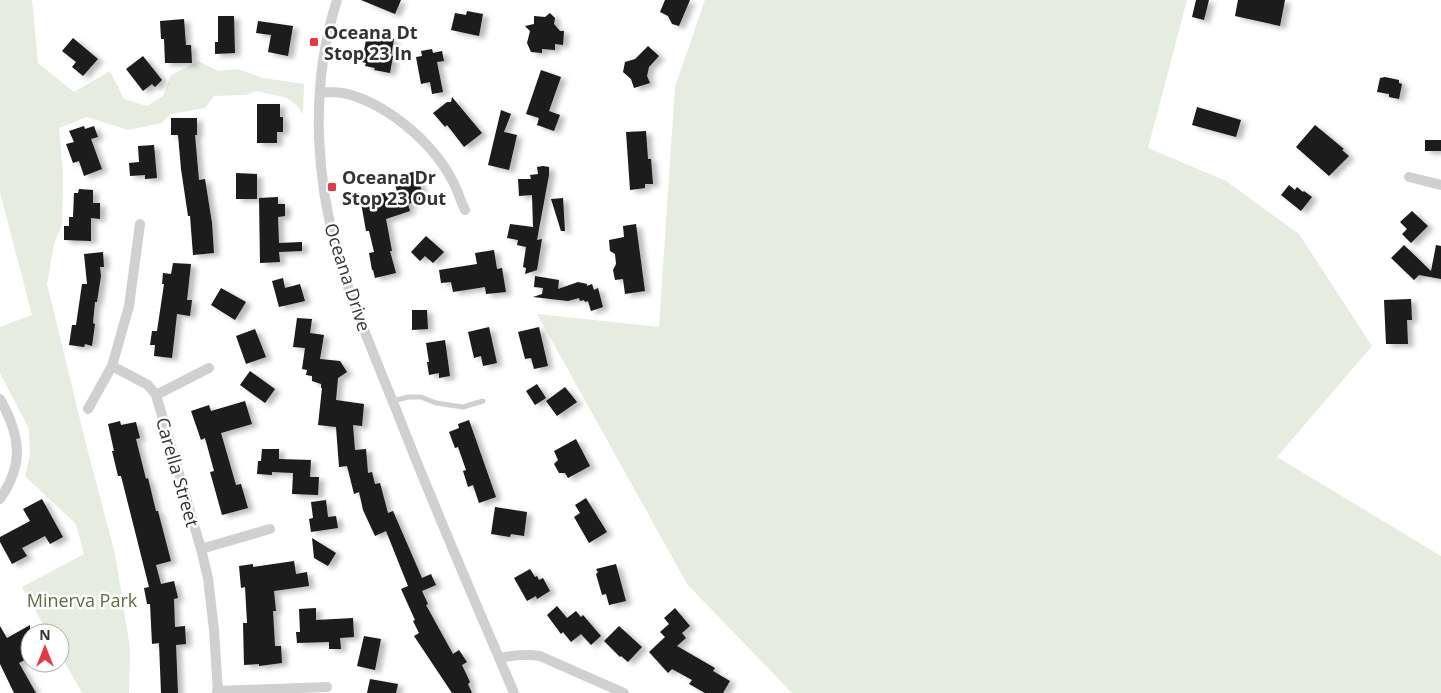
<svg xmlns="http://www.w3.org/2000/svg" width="1441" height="693" viewBox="0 0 1441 693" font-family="'Open Sans',sans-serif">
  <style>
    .green { fill: #e6ecdf }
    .building { fill: #1a1a1a; filter: url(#shadow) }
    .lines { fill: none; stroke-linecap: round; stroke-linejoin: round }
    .service { stroke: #d0d0d0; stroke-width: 5 }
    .minor { stroke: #d0d0d0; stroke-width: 10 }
    .poi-dot { fill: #e63946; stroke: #fff; stroke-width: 2 }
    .labels { text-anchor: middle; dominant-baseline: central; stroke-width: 5; stroke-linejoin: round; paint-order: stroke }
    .poi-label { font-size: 18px; font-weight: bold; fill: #333; stroke: #fff; text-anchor: start }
    .street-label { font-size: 18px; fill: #333; stroke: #fff }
    .park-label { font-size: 18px; fill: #56703f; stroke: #fff }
  </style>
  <defs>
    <filter id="shadow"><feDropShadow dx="5.5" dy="3" stdDeviation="2.5" flood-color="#0004"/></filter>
  </defs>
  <rect width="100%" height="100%" fill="#fff"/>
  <path class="green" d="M0,0h32l6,63 36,29 36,-21 14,28 23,7 16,-10 8,-21 28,-14 19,10 20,-2 25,9 41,6 -1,30 -7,-9 -9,-7 -30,-7 -12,4 -31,1 -9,12 -35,6 -8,9 -34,7 -41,-13 -28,11 4,44 -1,53 -8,19 -7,40 38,156 30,114 15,94 -1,45h-47l-22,-39v-21h-12l-26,-46 62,-33 -8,-30 -51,-48 5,-20 -1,-27 -29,-56v-46l32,-12 -32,-123z
    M705,0h482l-39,148 78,33 73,53 73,112 -95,111 164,99v137h-649l-105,-109 -150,-270 122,13 16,-240z"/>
  <path class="building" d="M361,0h40l-6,14z
    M665,0h25l-11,26 -7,-2 -4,-8 -8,-4z
    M1196,0h13l-5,20 -12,-3z
    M1238,0h47l-5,26 -45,-10z
    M467,11l16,3 -4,22 -28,-6 4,-17 11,2z
    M550,13l5,5 -1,6 6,7h4l-1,14 -8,-1v6l-13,-1v4l-11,-1 -4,-9 3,-12 -5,-5 9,-2v-8l11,1z
    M218,16h16l1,37 -20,1v-12h3z
    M184,19l2,26h5l1,18h-27l-1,-24h-3l-1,-18z
    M258,21l35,5 -5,30 -20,-4 3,-17 -15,-2z
    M367,34l27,5 -3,17h2l-3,17 -16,-3 1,-2 -10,-2 1,-3 -4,-1z
    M73,38l25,21 -15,17 -11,-9 4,-5 -14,-11z
    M648,46l11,10 -10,11 -2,9 3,7 -16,5 -3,-9 -8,-7 2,-10 10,-3z
    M432,49l1,4 9,-2 2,10 -7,1 6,30 -11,2 -2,-12 -9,2 -5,-27 6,-1 -1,-5z
    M143,56l19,24 -7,7 -3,-3 -9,7 -17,-22z
    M541,70l20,7 -12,34 11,4 -6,16 -17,-6 2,-7 -13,-4z
    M1385,77l14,3v3l3,1 -3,15 -10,-2v-3l-12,-2 3,-14z
    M452,97l30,36 -18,14 -17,-22 -2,2 -12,-14 14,-11h4z
    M257,104h23v13h3v15h-6v11h-20z
    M1197,107l44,13 -5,17 -44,-12z
    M501,110l10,4 -7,18 13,3 -8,35 -21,-5z
    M171,118h26v17h-2l4,45 6,-1 7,44 2,30 -21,2 -3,-39h-2l-7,-47 -3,-34h-7z
    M1315,125l29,24 -2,1 7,6 -20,20 -33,-29z
    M84,126l1,3 9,-3 4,11 -7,2 11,30 -18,7 -5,-15 -6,2 -7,-19 8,-2 -5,-11z
    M646,131l2,28h3l2,25h-8v4l-15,2 -4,-58z
    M1425,140h16v11h-16z
    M154,145l3,33 -12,1v-4l-15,1 -1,-13 10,-1 -1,-16z
    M543,166l6,1v8l-12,65 5,-1 -5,31 -12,4 1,-6 -3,-1 3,-20 -9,-2 1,-5 -11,-2 3,-14 23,3 -1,-32 -13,1 -1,-17h13l-1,-4 8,-1 -1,-7z
    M416,171l8,28 -16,5 2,7 -24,8 6,32h-2l6,22 -21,5 -2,-8h-1l-3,-17 5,-1 -5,-21h-3l-6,-34 37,-6 -3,-9 10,-3 -1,-4z
    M236,173l21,1v25h-21z
    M1289,185l6,5 2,-3 6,5 1,-1 8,6 -11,14 -20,-16z
    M79,189l14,1v13h7v16l-9,-1v23l-27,-1v-14h5v-9h4l1,-24h4z
    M278,197v7h7v12l-7,1 1,26 23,-1v9l-23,1 1,10 -20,1 -1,-65z
    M563,198l2,33h-4l-10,-32z
    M1412,211l16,15 -17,17 -9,-9 5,-5 -7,-7z
    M636,224l9,67 -20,3 -2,-15 -8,1 -2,-10 3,-6 -1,-10 -5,-3 -1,-11 15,-3 -1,-11z
    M426,236l18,16 -11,11 -8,-7 -5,5 -9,-9z
    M1404,245l27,26 5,-26 5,1v33l-22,-4 -5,5 -23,-22z
    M494,250l3,19 5,-1 4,24 -20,2 -1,-7 -32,5 -2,-10 -10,1 -2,-13 38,-6 -2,-11z
    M103,252l1,15h-4l1,9 -4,26h-2l-2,21 2,1 -3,22 -7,-2 -1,3 -15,-2 3,-20h4l6,-41h5l-3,-30z
    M173,263l18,1 -4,36h5l-2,16 -13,-2 -5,44 -18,-2 1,-11h-5l2,-14h5l7,-47h-2l1,-11 8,1z
    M535,276l24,4 -1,9 20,-7 9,2v2l5,-2 2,6 4,-2 5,19 -12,4 -3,-10 -3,1 -1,-2 -4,1 -1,-3 -11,3 -35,-4 9,-3 1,-6 -9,-1z
    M283,278l2,10 15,-4 5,17 -26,6 -7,-26z
    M221,288l25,14 -11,18 -24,-15z
    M1411,299l1,21h-5l1,24h-22l-2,-44z
    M412,310h15l1,19 -16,1z
    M297,318l15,1 -2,14 14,2 -4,24 20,2 7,11 -9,6 -2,22 28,4 -2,22 -9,-1 2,25 11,-1 2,24 4,-1 3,12 5,-1 8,30 5,-2 29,67 9,-4 5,11 -14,6 6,13 -2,1 27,49 6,-4 8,12 -5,3 8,17 -2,2 4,9h-20l-38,-57 5,-3 -6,-12 2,-1 -14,-31 7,-3 -22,-55 -11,5 -12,-26 -4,-18 -5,2 -7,-28 -8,1 -3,-40 -18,-2 4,-37h-1v-4l-9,-3v-5l-6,-1 1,-5 -5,-1 3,-21 -12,-1z
    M489,327l8,36 -14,3 -2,-10 -7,2 -6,-26z
    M539,327l9,39 -14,3 -3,-11 -6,1 -7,-27z
    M255,329l11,28 -20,7 -10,-28z
    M445,340l5,36 -11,2v-5l-10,2 -2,-13h2l-3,-19z
    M250,371l25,18 -10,14 -25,-18z
    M537,384l9,14 -11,7 -9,-14z
    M565,387l12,15 -20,14 -11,-15z
    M245,401l7,23 -31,9 15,52 5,-1 7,24 -26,7 -12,-43 4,-1 -9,-33 -4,2 -10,-29 18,-6 2,6z
    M469,420l27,77 -17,6 -6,-18 -5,2 -5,-16 3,-1 -8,-23 -3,1 -6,-16 10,-4 -1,-4z
    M120,421l1,4 15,-3 4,16 -4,1 10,40 2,-1 8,33h2l13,50 -15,4 5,19 13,-3 4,17 -4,1 1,28 10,-1 1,18 -10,1 2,48h-17l-2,-50 -7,1 -2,-40h-3l-3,-16 5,-1 -28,-111h-3l-6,-25h2l-6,-27z
    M576,439l14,27 -22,12 -3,-5h-6l-5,-9 4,-4 -4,-9z
    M262,449h17v10l32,1 -1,17h9l-1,18 -26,-1 1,-21 -21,-1v3l-15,-1 1,-13h3z
    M586,498l21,34 -18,11 -15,-26 6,-4 -5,-8z
    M42,499l21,38 -13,7 -5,-8 -23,12 5,8 -15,8 -12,-22v-5l30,-16 -7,-12z
    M326,500l2,17 8,-1 2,12 -27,4 -2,-13 4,-1 -2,-16z
    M495,507l32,5 -3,24 -13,-2 -1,3 -19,-3z
    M312,538l24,15 -8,13 -14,-8z
    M294,561l2,13 11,-2 2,14 -35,5 2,20h-3l2,35h6l1,17 -23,3v-2l-15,1 -1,-42h4l-2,-36 -4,1 -2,-22 14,-2v3z
    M616,564l10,37 -17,4 -3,-11 -4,1 -6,-21 2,-2 -2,-3z
    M530,569l5,8 2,-1 2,4 4,-2 7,13 -13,8 -1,-3 -9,5 -13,-23z
    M557,606l10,12 9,-7 5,6 2,-2 18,21 -10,9 -10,-11 -10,8 -8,-10 -2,2 -14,-19z
    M316,608v12l37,-2 1,19 -14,1 1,11h-12v-7l-32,1 -1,-11h4l-1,-23z
    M675,608l15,18 -8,7 4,5 -9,8 38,22 -2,3 17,10 -7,12h-18l-16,-9 3,-4 -20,-11 -4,4 -19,-21 16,-15 -5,-5 9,-8 -5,-6z
    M30,625v32l-11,6 17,30h-22l-14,-29v-38l7,12z
    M619,626l23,21 -14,15 -7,-6 -1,1 -16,-16z
    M364,636l17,3 -6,31 -18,-4z
    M370,679l28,5 -2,9h-29z"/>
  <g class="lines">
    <path class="service" d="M393,401l15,-4h13l15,6 27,4 20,-6"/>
    <path class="minor" d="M337,0c-28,88 -22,185 6,272 16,49 37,97 56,145 36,93 76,184 115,276
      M320,92c7,0 15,0 23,1 42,9 88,48 108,85 6,10 9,22 14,32
      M1409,177l32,8
      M140,224l-11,82 -17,60 36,19 8,10 45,154 7,29 6,52 4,63
      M156,395l53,-27
      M0,399c20,36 25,64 0,100
      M88,409l24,-43
      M201,549l69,-20
      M499,658c15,-3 27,-4 41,-2l84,37
      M217,691l110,-4"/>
  </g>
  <g class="poi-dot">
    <rect x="309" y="37" width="10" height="10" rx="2.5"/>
    <rect x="327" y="182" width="10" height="10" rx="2.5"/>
  </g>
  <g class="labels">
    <g class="poi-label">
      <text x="324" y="32">Oceana Dt<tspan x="324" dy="21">Stop 23 In</tspan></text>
      <text x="342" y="177">Oceana Dr<tspan x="342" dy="21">Stop 23 Out</tspan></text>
    </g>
    <g class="street-label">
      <text transform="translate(348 277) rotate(72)">Oceana Drive</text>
      <text transform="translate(178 472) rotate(74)">Carella Street</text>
    </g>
    <g class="park-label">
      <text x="82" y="600">Minerva Park</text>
    </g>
  </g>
  <g transform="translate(45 648)"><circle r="24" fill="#ffffff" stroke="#adadad"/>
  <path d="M0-4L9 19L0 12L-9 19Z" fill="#e63946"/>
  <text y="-8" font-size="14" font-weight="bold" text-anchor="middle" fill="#333333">N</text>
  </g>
</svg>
